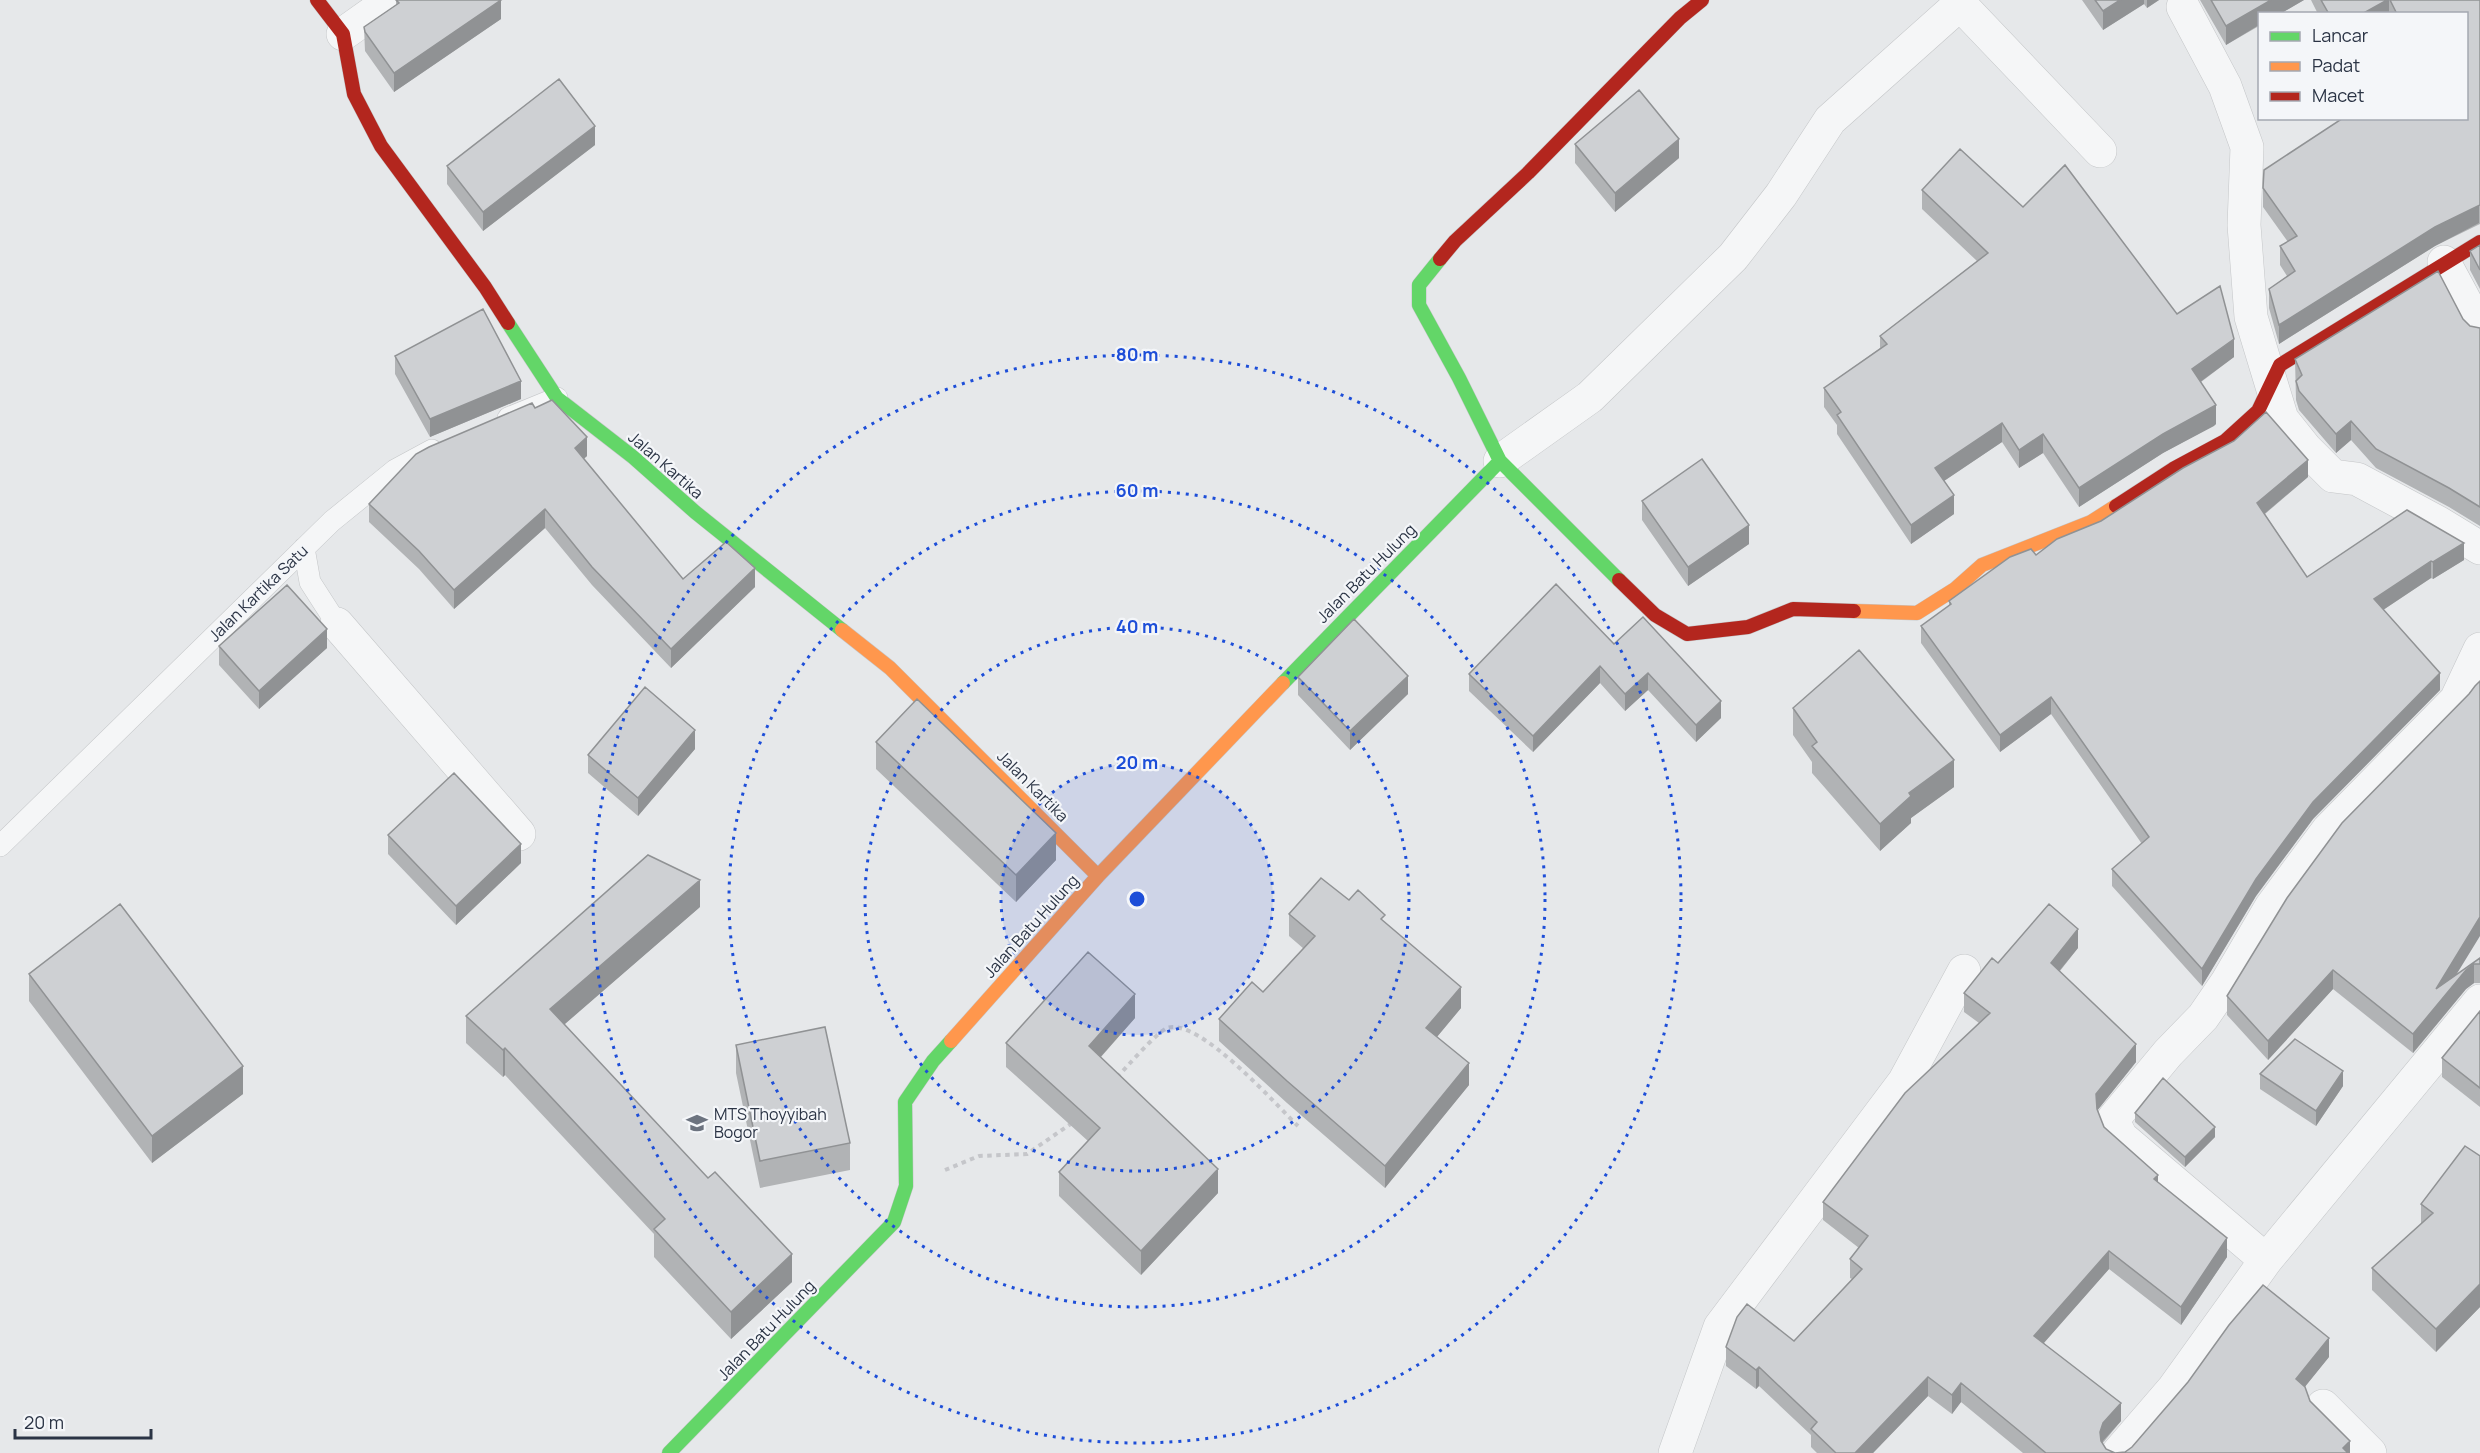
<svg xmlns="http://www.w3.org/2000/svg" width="2480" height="1453" viewBox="0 0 2480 1453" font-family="Manrope,sans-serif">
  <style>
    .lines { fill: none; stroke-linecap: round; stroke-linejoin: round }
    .lane-casing { stroke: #c4c6c8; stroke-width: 22 }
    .street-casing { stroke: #c4c6c8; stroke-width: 34 }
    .fast-casing { stroke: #c4c6c8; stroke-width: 15 }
    .slow-casing { stroke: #c4c6c8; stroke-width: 15 }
    .jam-casing { stroke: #c4c6c8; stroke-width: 15 }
    .path { stroke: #c5c6ca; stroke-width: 4; stroke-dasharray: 4.5 4.5; stroke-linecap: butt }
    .lane { stroke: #f5f6f7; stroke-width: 21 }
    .street { stroke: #f5f6f7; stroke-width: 33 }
    .fast { stroke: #63d668; stroke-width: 14 }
    .slow { stroke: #ff974d; stroke-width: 14 }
    .jam { stroke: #b3261e; stroke-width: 14 }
    .wall { fill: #b1b3b5 }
    .shaded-wall { fill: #909294 }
    .building { fill: #ced0d3; stroke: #909294; stroke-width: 1.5 }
    .ring { fill: none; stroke: #1d4ed8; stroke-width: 3; stroke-dasharray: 3 6 }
    .labels { text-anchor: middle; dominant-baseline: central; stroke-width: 4.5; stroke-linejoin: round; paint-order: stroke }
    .street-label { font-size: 16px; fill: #2b3445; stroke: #f4f6f9 }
    .poi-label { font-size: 16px; fill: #2b3445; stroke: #f4f6f9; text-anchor: start }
    .centre { fill: #1d4ed8; stroke: #f4f6f9; stroke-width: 3 }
    .ring-label { font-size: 18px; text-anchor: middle; font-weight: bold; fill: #1d4ed8; stroke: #f4f6f9; stroke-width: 4.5; stroke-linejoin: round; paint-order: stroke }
  </style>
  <rect width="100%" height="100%" fill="#e6e8ea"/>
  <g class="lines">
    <defs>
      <path id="lane" d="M508,418l49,-20
        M304,548l6,34 27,42
        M0,846l332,-325 63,-51 37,-20"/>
      <path id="street" d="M2183,7l42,79 22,61 -3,78 7,92 31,102 24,30 27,27 24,3 82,44 41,25
        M343,34l48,-34
        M2444,262l36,67
        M1500,461l90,-64 143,-140 48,-62 49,-75 130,-116 140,147
        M337,624l182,210
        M2266,1260l-145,-123 -6,-12 -1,-7 54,-65 35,-36 24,-35 44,-75 57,-77 128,-130 24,-51
        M2323,1406l47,47
        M1675,1453l45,-126 184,-245 60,-111
        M2118,1453l56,-65 92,-128 214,-259"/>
      <path id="fast" d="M1440,259l-21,26v20l40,73 41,83 119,119
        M508,323l49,75 76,59 62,55 147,118
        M1283,683l217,-222
        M669,1453l225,-231 12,-36 -1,-84 28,-41 18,-20"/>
      <path id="slow" d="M1854,611l63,2 38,-24 27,-24 109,-43 25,-16
        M842,630l48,38 208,208
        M951,1041l147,-165 185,-193"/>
      <path id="jam" d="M317,0l26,34 11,60 27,52 104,141 23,36
        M1440,259l15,-18 73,-68 152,-155 22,-18
        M2116,506l57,-37 52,-28 33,-30 22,-46 200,-123
        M1619,580l36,35 32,19 61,-7 45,-18 61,2"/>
    </defs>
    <use href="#lane" class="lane-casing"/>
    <use href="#street" class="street-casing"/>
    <use href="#fast" class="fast-casing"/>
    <use href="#slow" class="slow-casing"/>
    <use href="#jam" class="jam-casing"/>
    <path class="path" d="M1117,1077c10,-10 40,-45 50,-49 32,-11 108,76 131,98
      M945,1170l34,-14 48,-2 45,-31"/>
    <use href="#lane" class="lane"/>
    <use href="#street" class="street"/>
    <use href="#fast" class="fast"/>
    <use href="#slow" class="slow"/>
    <use href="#jam" class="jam"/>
  </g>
  <path class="wall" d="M396,0l105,19 -107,73 -29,-41 -1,-24 32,-22z
    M2082,0h77l-12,8 -3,-4 -41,26z
    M2200,0h104l-78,45z
    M2311,0h169v224l-45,22 -156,98 -10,-36v-19l18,-13 -7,-11v-19l8,-4 -25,-35v-19l203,-70v-104h-148z
    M1575,144l104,14 -64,54 -40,-49z
    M595,145l-112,86 -36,-47v-18z
    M1922,190l101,17 154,107 57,43 -33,25 15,42 -53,29 -84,54 -36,-54 -24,15 -17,-26 -58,39 10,33 -43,30 -74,-110v-9l-13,-18v-19l56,-40v-12l97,-75 -55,-52z
    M2480,245v44l-10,-19v-19z
    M2463,319l7,7 10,2v198l-31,-19 -73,-39 -25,-28 -15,13 -37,-43 -3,-10 -1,-41z
    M395,356l126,43 -91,38 -35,-63z
    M535,408l52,48 -4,3 100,120 72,8 -84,81 -79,-83 -47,-57 -91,81 -35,-40 -50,-47v-18z
    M2308,477l-43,37 42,63 100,-67 57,50 -31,19 -2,-1 -48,32 57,80 -127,129 -57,77 -54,90 -90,-100v-17l30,-25 -91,-130 -51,38 -79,-109v-17l28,-20v-5l87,-46z
    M1642,501l107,43 -61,42 -46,-66z
    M1614,644l107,74 -25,24 -48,-52 -23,21 -25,-28 -67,69 -64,-61v-17z
    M219,646l108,2 -68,61 -40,-44z
    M1298,677l110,17 -58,56 -52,-55z
    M2469,694l-13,281 24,-17v25h-6l-8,6 -53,64 -80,-64 -65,71 -41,-45v-19z
    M1793,708l161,79 -43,31v5l-31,28 -68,-78v-11l-19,-27z
    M876,742l180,118 -40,42 -140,-133z
    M695,749l-57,67 -50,-43v-18z
    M388,835l133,28 -65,62 -68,-71z
    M1349,900l36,23 76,85 -24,29 32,48 -84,103 -98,-85 -68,-62v-22l44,-27 41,-43 -15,-13v-22z
    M700,907l-136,117 228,258 -61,57 -77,-82v-23l-149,-159 -2,2 -37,-34v-27z
    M2078,948l-18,23 76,91 -39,49 7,16 123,130 -46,68 -72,-56 -65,74 77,78 -19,23 4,5 9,4 10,-1 204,-95 -25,30 6,14 40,52h-327l-62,-51 -9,12 -24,-18 -55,57h-56l-6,-6v-12l-52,-49 -3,3 -30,-23v-19l68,-6 58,-62 -2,-1v-19l9,-11 -36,-28v-18l156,-179 -15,-11v-19l34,-30z
    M29,974l214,120 -91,69 -123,-162z
    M2480,1011v96l-38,-30v-19z
    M1135,1018l-34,39 117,136 -77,82 -82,-79v-24l29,-31 -82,-74v-24z
    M736,1045l114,98v27l-90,18 -24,-115z
    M2260,1074l83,12 -27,40 -56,-37z
    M2135,1113l80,24 -30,30 -50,-45z
    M2480,1156v151l-44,45 -64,-62v-22l49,-44v-20z"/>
  <path class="shaded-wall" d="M501,0v19l-107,73v-19z
    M2120,0h24v4l-41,26v-19z
    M2147,0h12l-12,8z
    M2271,0h33l-24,14h-21v11l-33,20v-19z
    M2387,0h2v14h-27z
    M595,126v19l-112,86v-19z
    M1679,139v19l-64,54v-19z
    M2479,204v19l-44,23 -156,98v-19l156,-98z
    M2234,339v18l-42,31v-19z
    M521,381v18l-91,38v-18z
    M2216,405v19l-2,2 -51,27 -84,54v-19l84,-54z
    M2351,421v19l-15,13v-19z
    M2002,423v19l-67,45v-19z
    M2043,434v19l-24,15v-18z
    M587,437v19l-12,11v-19z
    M2308,460v17l-51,43v-17z
    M1954,495v19l-43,30v-19z
    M545,509v19l-91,81v-19z
    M1749,525v19l-61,42v-19z
    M2464,543v17l-31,19v-17z
    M2431,561v17l-57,38v-17z
    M755,568v19l-84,81v-19z
    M327,629v19l-68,61v-18z
    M1600,666v17l-67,69v-16z
    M1648,673v17l-23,21v-17z
    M2440,673v17l-127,129 -57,77 -54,90v-17l54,-90 57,-77z
    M1408,676v18l-58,56v-19z
    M2051,697v17l-51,38v-17z
    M1721,701v17l-25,24v-17z
    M695,730v19l-57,67v-18z
    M1954,760v27l-43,31v5l-31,28v-27l29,-31z
    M1056,833v27l-40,42v-27z
    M521,844v19l-65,62v-19z
    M700,880v27l-150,130v-28z
    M2480,917v19l-38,62 24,-28 8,-6v19l-8,6 -53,64v-19l23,-45z
    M2078,929v19l-27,33v-18z
    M2333,970v19l-65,71v-19z
    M1461,987v21l-35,42v-22z
    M1135,994v24l-46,52v-24z
    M2136,1044v18l-40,50v-18z
    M505,1048v27l-2,2v-27z
    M1469,1063v22l-84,103v-22z
    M243,1066v28l-91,69v-27z
    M2343,1071v15l-27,40v-15z
    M2215,1127v10l-30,30v-10z
    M1218,1169v24l-77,82v-24z
    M2158,1175v18l-4,-14z
    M2227,1238v19l-46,68v-18z
    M2109,1251v18l-75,85v-18z
    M792,1254v28l-61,57v-27z
    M2480,1284v23l-44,45v-23z
    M2329,1338v19l-33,41v-19z
    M1759,1367v19l-3,3v-19z
    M1928,1377v19l-55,57h-18z
    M1961,1383v19l-9,12v-19z
    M2121,1403v18l-18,20 -3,9v-18l3,-9z
    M2350,1441v12h-7v-5z"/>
  <path class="building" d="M396,0h105l-107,73 -29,-41 -1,-5 35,-24z
    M2095,0h25l-17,11z
    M2211,0h60l-45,26z
    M2321,0h66l-25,14h-33z
    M2390,0h90v205l-45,22 -156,98 -10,-36 26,-18 -15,-25 17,-10 -34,-48 1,-18 79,-52h123v-104h-69z
    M559,79l36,47 -112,86 -36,-46z
    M1639,90l40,49 -64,54 -40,-49z
    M1960,149l63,58 42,-42 112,149 43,-28 14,53 -42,30 24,36 -53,29 -84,54 -36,-54 -24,16 -17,-27 -67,45 19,27 -43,30 -74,-110 4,-3 -17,-24 63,-44 -7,-8 108,-83 -66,-63z
    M2480,245v25l-10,-19z
    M2438,271l25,48 7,7 10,2v179l-31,-19 -73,-39 -25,-28 -15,13 -37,-43 -3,-10 6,-6 -7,-16z
    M483,309l38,72 -91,38 -35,-63z
    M552,400l35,37 -12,11 108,131 43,-37 29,26 -84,81 -79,-82 -47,-58 -91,81 -35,-39 -50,-47 47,-50 13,-7 103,-44 3,5z
    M2266,412l42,48 -51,43 50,74 100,-67 57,33 -31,19 -2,-1 -57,38 66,74 -127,129 -57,77 -54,90 -90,-100 37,-32 -98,-140 -51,38 -79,-109 30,-22 -2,-3 61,-44 21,-8 5,6 21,-16 44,-18 82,-53 51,-27z
    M1702,459l47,66 -61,42 -46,-66z
    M1556,584l58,60 29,-27 78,84 -25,24 -48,-52 -23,21 -25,-28 -67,70 -64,-62z
    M287,585l40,44 -68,62 -40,-45z
    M1354,619l54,57 -58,55 -52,-54z
    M1859,650l95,110 -45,33 2,3 -31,28 -68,-78 5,-4 -24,-34z
    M2480,681v236l-44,72 44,-31v6h-6l-8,6 -53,64 -80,-64 -65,71 -41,-45 60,-98 55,-75 127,-129 6,-8z
    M645,687l50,43 -57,68 -50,-43z
    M917,699l139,134 -40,42 -140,-133z
    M454,773l67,71 -65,62 -68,-71z
    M648,855l52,25 -150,129 158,169 7,-6 77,82 -61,58 -77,-83 11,-10 -160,-171 -2,2 -37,-34z
    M1321,878l28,22 9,-10 27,25 -4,4 80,68 -35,41 43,35 -84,103 -98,-85 -68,-62 33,-37 11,10 52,-56 -26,-22z
    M120,904l123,162 -91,70 -123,-162z
    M2049,904l29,25 -27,34 85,81 -40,50 1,15 7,18 54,48 -4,4 73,59 -46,69 -72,-56 -75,85 87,67 -18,20 -3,9 1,9 5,8 9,4 10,-1 7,-5 56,-65 41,-57 34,-40 66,53 -33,41 9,8 5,14 40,40 -7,7 5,5h-302l-85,-70 -9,12 -24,-18 -73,76h-19l-25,-24 6,-7 -58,-55 -3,3 -30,-23 11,-30 10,-13 47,37 68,-72 -12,-10 18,-23 -45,-34 82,-109 85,-80 -26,-20 28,-35 6,5z
    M1088,952l47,42 -46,52 129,123 -77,82 -82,-79 41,-44 -94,-85z
    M2480,1011v77l-38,-30z
    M825,1027l25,116 -90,18 -24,-116z
    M2295,1039l48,32 -27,40 -56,-37z
    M2163,1078l52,49 -30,30 -50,-44z
    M2465,1146l15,10v128l-44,45 -64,-61 61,-55 -12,-9z"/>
  <circle cx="1137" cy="899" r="136" fill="#1d4ed8" fill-opacity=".12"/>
  <g class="ring">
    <circle cx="1137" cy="899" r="136"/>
    <circle cx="1137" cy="899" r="272"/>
    <circle cx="1137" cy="899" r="408"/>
    <circle cx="1137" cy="899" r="544"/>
  </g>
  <defs>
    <symbol id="school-bare" viewBox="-9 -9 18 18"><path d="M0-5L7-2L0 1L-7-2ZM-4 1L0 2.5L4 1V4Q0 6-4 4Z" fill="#6c737f" stroke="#f4f6f9" stroke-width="2.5" paint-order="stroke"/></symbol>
  </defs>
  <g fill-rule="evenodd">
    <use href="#school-bare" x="682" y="1108" width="30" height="30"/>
  </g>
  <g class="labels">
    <g class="street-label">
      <text transform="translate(666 465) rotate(41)">Jalan Kartika</text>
      <text transform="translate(1366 573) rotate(-45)">Jalan Batu Hulung</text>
      <text transform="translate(258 593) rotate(-44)">Jalan Kartika Satu</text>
      <text transform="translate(1033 786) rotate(45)">Jalan Kartika</text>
      <text transform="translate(1031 926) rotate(-48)">Jalan Batu Hulung</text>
      <text transform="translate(766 1330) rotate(-46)">Jalan Batu Hulung</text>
    </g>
    <g class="poi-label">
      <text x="714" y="1114">MTS Thoyyibah<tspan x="714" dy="18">Bogor</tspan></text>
    </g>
  </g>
  <circle cx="1137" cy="899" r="9" class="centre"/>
  <g class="ring-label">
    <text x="1137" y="361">80 m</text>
    <text x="1137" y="497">60 m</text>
    <text x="1137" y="633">40 m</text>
    <text x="1137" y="769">20 m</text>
  </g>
  <rect x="2258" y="12" width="210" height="108" fill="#f4f6f9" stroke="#a4a8b1" stroke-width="1.5"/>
  <rect x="2270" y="32" width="30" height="9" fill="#63d668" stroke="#a4a8b1" stroke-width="1.5"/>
  <text x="2312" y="42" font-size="18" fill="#2b3445">Lancar</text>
  <rect x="2270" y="62" width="30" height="9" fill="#ff974d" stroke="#a4a8b1" stroke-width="1.5"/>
  <text x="2312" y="72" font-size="18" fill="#2b3445">Padat</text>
  <rect x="2270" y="92" width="30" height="9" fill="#b3261e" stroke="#a4a8b1" stroke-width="1.5"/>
  <text x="2312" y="102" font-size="18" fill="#2b3445">Macet</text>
  <path d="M15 1429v9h136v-9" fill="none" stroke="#2b3445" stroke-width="3"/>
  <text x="24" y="1429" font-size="18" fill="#2b3445" stroke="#f4f6f9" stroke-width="4.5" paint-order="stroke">20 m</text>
</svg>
